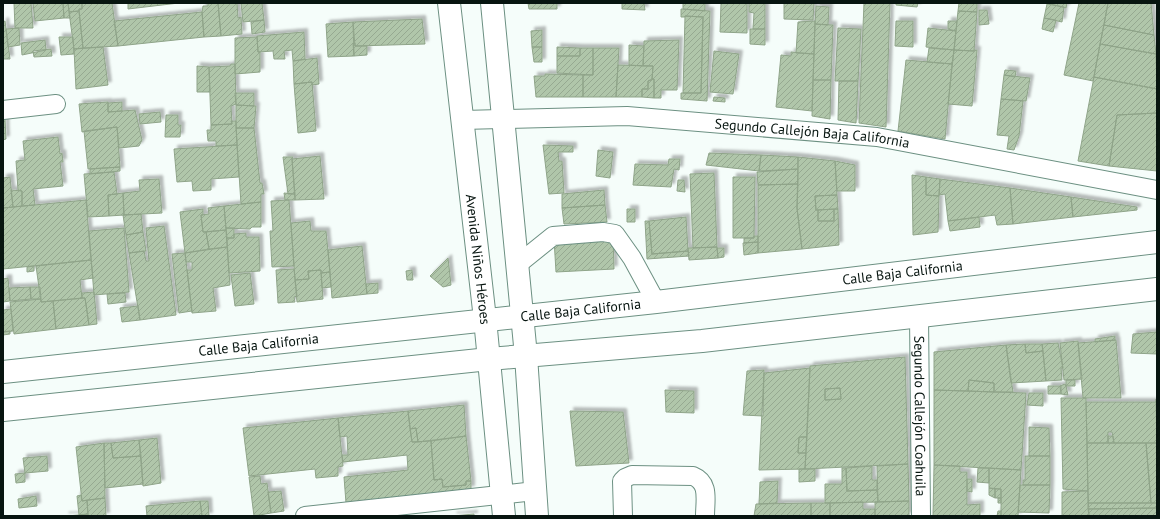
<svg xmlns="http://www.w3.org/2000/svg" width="1160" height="519" viewBox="0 0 1160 519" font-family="'PT Sans',sans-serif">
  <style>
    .building { fill: url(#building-hatch); stroke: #8fa489; fill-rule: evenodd; filter: url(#shadow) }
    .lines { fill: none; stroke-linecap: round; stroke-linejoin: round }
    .service-casing { stroke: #6c9082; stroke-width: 20 }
    .tertiary-casing { stroke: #6c9082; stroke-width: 24 }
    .service { stroke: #fff; stroke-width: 18 }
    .tertiary { stroke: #fff; stroke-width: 22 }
    .labels { text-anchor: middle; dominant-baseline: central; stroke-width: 4; stroke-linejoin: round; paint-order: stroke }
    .street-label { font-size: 14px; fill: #071510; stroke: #f5fdfa }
  </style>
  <defs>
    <pattern id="building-hatch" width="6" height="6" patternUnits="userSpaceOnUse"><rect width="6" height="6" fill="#b0c6aa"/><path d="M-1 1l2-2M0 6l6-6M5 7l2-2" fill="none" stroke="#96a991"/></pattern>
    <filter id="shadow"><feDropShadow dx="3.5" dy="-3.5" stdDeviation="1" flood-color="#0004"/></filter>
  </defs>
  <rect width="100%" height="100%" fill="#f5fdfa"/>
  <path class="building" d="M14,3h17l2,25h-18z
    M33,3h30l1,15 -29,3z
    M63,3h5l2,15h-6z
    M68,3h14v6h-3v2l-10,1z
    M82,3h30l6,43 -35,2 -4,-37v-2h3z
    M128,3h51l-51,6z
    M208,3h10l3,33 -17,1 -2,-25 1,-6h5z
    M218,3h19l1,15 3,-1 1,17 -21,2z
    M241,3h21l2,17 -21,2z
    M528,3h29v6h-28z
    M622,3h22l1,7 -23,-1z
    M683,3h22v8l-22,-2z
    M721,3h26v30l-27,-1z
    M749,3h16v26h-12l1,-16 -5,-1z
    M784,3h30l-1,17 -29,-1z
    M864,3h26l-4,124 -27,-4z
    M896,3h22l-1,4 -21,-2z
    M959,3h18v9l-19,-1z
    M1047,3h20l-1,5z
    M1079,3h29l-15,78 -29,-6z
    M1108,3h43l3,32 -50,-10z
    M1047,4l17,3 -2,15 -18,-4z
    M816,6l13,1 -1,18 -13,-1z
    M681,9l29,2 -3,90 -26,-2v-6h20l2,-76 -18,-1v1h-4z
    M979,10h8l2,14 -10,1z
    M79,11l4,37 -9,1 -5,-37z
    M958,11l19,1 -3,39 -20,-1z
    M202,12l2,25 -86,9 -4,-25z
    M685,16l18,1 -2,76h-18z
    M1044,18l12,2 -3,12 -11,-3z
    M422,19l3,25 -70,2 -2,-24z
    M264,20l1,12 -13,2 -1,-12z
    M5,21l5,38h-7v-37z
    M815,21l-1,33 -18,-1 2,-31z
    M896,21h17v26l-18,-1z
    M948,21h9l-1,10 -8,-2z
    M353,22l1,34 -26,1 -2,-33z
    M815,24l18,1 -2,55h-18z
    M1104,25l50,10 2,19 -56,-10z
    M838,28l23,1 -3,52h-23z
    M928,28l28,3 -2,19 -28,-3z
    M6,29l13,-1 1,17 -12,2z
    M750,29h15v16l-15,-1z
    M542,30v17h-10l-1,-16z
    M304,32l1,27 -12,2 -1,-11 -8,1 1,8h-11l-1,-8 -15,1 -1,-16z
    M59,37h14l1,17 -13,1z
    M257,37l1,15h2v20l-25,2v-36z
    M45,40l1,10 -24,5 -1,-12z
    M679,40l-2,50h-16v8h-7v-19h-2l1,-13h-10l1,-25z
    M353,43h2v3h12v9l-13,1z
    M1100,44l56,10 1,35 -63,-12z
    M629,45l15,1 -1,20 -14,-1z
    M103,47l5,38 -32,4 -2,-40z
    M532,47h10v15h-8z
    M557,47l23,1v8h-23z
    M580,48h13v27l-36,-2v-17h23z
    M593,48h26l-3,49h-33v-22h10z
    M929,48l25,2 -2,14 -25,-2z
    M51,49l1,7 -18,1 -1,-6z
    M954,50l20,1v-1h3l-5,56 -24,-2z
    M714,51l25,3 -6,40 -23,-2z
    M791,52l23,2 -2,57 -36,-4 5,-52 10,1z
    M317,58l2,26 -7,1v-3l-18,2 -1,-23z
    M906,60l46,4 -7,75 -47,-8z
    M231,64h4l1,40 -5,2 1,18 -21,1 -2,-58 21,-1z
    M618,65l35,1 -1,14 -4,1v8h-6v8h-26z
    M197,66l12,1 1,25h-13z
    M1005,70l11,1 -1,6 -11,-2z
    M545,74l38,1v22h-47l-2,-21h11z
    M1004,75l26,3 -4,23 -25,-2z
    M1094,77l63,12v24l-40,2 -8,51 -31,-5z
    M652,79h2v19l-12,-1v-8h6v-8z
    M813,80h18l-1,39 -18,-3z
    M839,81h19l-2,42 -18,-3z
    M312,82l4,49 -18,2 -4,-49z
    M235,93h19v13l-18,-1z
    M714,97l11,1v4l-12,-1z
    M1001,99l22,2 -4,35 -5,14 -7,-1 2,-13 -12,-1z
    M108,102v10l27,-2 7,30 -3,6 -20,2 -2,-21 -35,5 -3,-28z
    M122,102v9l-14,1v-9z
    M236,105l20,1 -2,22h-18z
    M160,112l1,10 -21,2 -1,-10z
    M1157,113v58l-48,-5 8,-51z
    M166,115h12v10h3l-1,12h-15z
    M3,119h2l1,20 -3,1z
    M231,121h5l1,24 -21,1v-5h-8l-1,-11h4v-5l21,-1z
    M117,127l3,40 -32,2 -4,-38z
    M236,128h18l6,55h2l2,11h-3v8l-20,2z
    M58,137l2,17 2,-1 1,9h-3l3,24 -30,3 2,16 -13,1v-15l-4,-1 -2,-29 9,-1 -2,-19z
    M237,145l2,32 -28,2v11l-18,1 -1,-10 -15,1 -3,-33z
    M543,145l30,1v6h-15l1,9h3l2,32 -15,1z
    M598,150l15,2 -3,26 -14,-2z
    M709,153l52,2 -2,16 -53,-6z
    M761,155l37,2v12l-39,2z
    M320,156l4,43 -29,1 -3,-41z
    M283,157h10l-1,2 3,35h-7z
    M798,157l37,4 2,34 -22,1 1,14h2v11h16v-12h4l1,36 -37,4 -5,-41z
    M669,159h11l-1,11 -5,-1 -3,18 -38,-2 2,-21 33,1z
    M835,161l20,4v26h-18z
    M120,167v4l-30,3v-5z
    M798,169v15l-40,1 -1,-13z
    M114,172l3,22 -9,1 1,21 -21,1 -4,-43z
    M714,173l3,74 -24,1 -3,-74z
    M912,175l14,2v18l13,1 -1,36 -25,3z
    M10,177l3,30 -10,1v-30z
    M733,177h22l-1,61h-21z
    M926,177l14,2 -1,17 -13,-1z
    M159,179l3,34 -38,2 -1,-22 17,-2 -1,-11z
    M940,179l70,9 3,36 -16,1 -2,-10 -47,6 -3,-27 -6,1z
    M678,180h6l1,12 -8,-1z
    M798,184l-1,24 5,41 -44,4v-68z
    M1010,188l61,9 2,20 -60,7z
    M11,190l11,1v15l-9,1z
    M604,190l1,15 -43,3v-14z
    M123,193l1,22 -15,1 -1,-21z
    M284,193l11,1v6h-10z
    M837,195l1,14 -22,1 -1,-14z
    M1071,197l66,10v3l-64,7z
    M86,200l5,60 -88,9v-61z
    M289,200l5,66 -22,1 -2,-36h3l-2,-30z
    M261,202v25h-9l-2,2 -24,-1 -2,-22z
    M605,205l2,17 -43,2 -2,-16z
    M224,206l2,24 -23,2 -2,-17 8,-1 -1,-6z
    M203,209v6h-2l2,17h3l3,17 -24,4 -5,-41z
    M627,209h8v13h-8z
    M834,209v12h-16v-11z
    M141,214l2,18 -17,3 -3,-20z
    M686,217l2,34 -36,3 -3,-33z
    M979,217l1,10 -30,4 -2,-10z
    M310,221l1,10h15l4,41 -9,1v-3l-13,1 1,8 -14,1 -4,-57z
    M645,221h4l3,33 36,-3 1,5 -42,3z
    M164,226l12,89 -36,5 -11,-67 15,-2 2,10h3l-3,-33z
    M124,228l5,64 -35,3 -5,-64z
    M226,228h8v10h-7z
    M226,230l1,17 -18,2 -3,-17z
    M143,232l3,19 -17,2 -3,-18z
    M246,233v4h13l1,34 -31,2 -2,-35h7v-4z
    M613,236l1,33 -58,3 -2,-33z
    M754,236h4v6l-14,1v-5h10z
    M758,242v11l-14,2 -1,-12z
    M362,246l5,48 -35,4 -4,-48z
    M227,247l3,38 -17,3 3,23 -24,2 -5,-43h5v-8h-6l-1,-9z
    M717,247l1,11 -29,2 -1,-12z
    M717,248h7v9l-6,1z
    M185,253l7,58 -13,2 -7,-59z
    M448,258l3,27 -8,2 -13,-11z
    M91,260l2,18 -13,2 2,18 -41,4 -5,-36z
    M34,266v5l-7,1v-5z
    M294,269l3,27 -3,1 1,5 -17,1 -2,-33z
    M321,270l2,29 -26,3 -2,-22 14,-1 -1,-8z
    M412,270l1,10h-6l-1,-9z
    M330,272l1,15 -9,1 -1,-15z
    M250,273l4,31 -19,2 -4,-31z
    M8,278l2,23 -7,1v-23z
    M378,283v10l-11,1 -1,-10z
    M30,287l1,12 -21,2 -1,-13z
    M30,287h10l1,12h-10z
    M94,292l3,32 -8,1 -4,-27h-3v-5z
    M125,293l1,9 -18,2 -1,-10z
    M85,298l4,27 -33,4 -3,-28z
    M41,299v3l12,-1 3,28 -42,5 -4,-32z
    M138,306l2,14 -18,2 -2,-14z
    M11,309l2,22 -10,1v-22z
    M10,331v3l-7,1v-3z
    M1157,332v22l-26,-1 2,-19z
    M1115,336v4l-20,2v-3z
    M1116,340l5,58h-38l-5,-55z
    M1078,341l4,38 -18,1 -4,-37z
    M1058,343l5,25h-2l1,12 -16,1 -4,-37z
    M1025,344l1,9 17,-2 3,30 -35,2 -5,-38z
    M1025,344h17l1,7 -17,2z
    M1006,345l7,47h-19v-9l-25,-3 -1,11 -34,-1v-38z
    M905,357l3,107 -103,5 5,-103zM840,388l1,11 -16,1v-11z
    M810,368l-3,69h-8l-1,16h8l-1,16 -46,1 5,-97z
    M764,370l-1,46 -20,-1 4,-44z
    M969,380l25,3v9l-26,-1z
    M1066,380h9v6h-9z
    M1065,384l1,2 2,9 -7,-1 -1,-8z
    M1048,386h13v8h-13z
    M840,388l1,11 -16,1v-11z
    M665,390l29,1v22l-28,-1z
    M934,390l92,3 -5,77 -87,-5z
    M1029,393h14v13l-16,-1z
    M1061,398h25l2,93 -25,-2z
    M1156,399l1,44h-43l-2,-11h-4v11h-21l-1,-41h70z
    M464,405l2,31 -48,6 -2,-14 -6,1 -2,-18z
    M408,411l4,31 19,-1 3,39 8,-1 1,8 23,-2v-4h5v8l-125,14 -2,-26 64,-7 -1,-15 -64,7 -1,-7h6l-1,-19 -7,1 -2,-19z
    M570,411l53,1 6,51 -53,3z
    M338,418l5,48 -5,1v9l-22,2 -1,-9 -66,7 -6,-48z
    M1029,427l20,1 1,28h-21z
    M416,428l2,14h-6l-2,-13z
    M466,436l5,45h-5v4l-23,2 -1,-8 -8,1 -3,-39z
    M1108,436h5l1,7h-6z
    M799,437h8l-1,16h-8z
    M157,438l4,45 -18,3 -4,-46z
    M139,440l2,16 -28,2 -2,-15z
    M104,443l1,55 -23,3 -6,-54z
    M104,443h7l2,15 28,-2 2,28 -38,4z
    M1087,443h59l5,60h-63z
    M1146,443h11v60h-6z
    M47,456l1,15 -23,2 -2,-15z
    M1025,456h25v29h-27v-5h2z
    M908,464l1,37 -31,1 -1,-36z
    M934,465l26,1v6h7v33l13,-1v12h-47z
    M872,466v14h5v10l-30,1 -1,-23z
    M842,468h4l1,23 30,-1 1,12 -53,1v-19h17z
    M978,468h11v15l-12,-1z
    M989,468l32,2 -3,46h-17v-27l-12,-1z
    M799,469h16v12l-16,1z
    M25,473v9l-9,1 -1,-9z
    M260,476l1,8 6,-1 4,30 -17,3 -5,-39z
    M967,479h5v13l-5,-1z
    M778,481l-1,22 -18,1 1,-22z
    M1020,485h30l-1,28 -31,-1z
    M989,488l6,1v9l-6,-3z
    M995,489h6v9h-6z
    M281,491l3,20 -13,2 -3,-21z
    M1088,491l1,25h-27v-24z
    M81,495l1,6 5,-1 1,14 -9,1 -2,-19z
    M36,496l1,10 -18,2 -1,-9z
    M105,498l1,18h-18l-1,-16z
    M998,498h3v5h-3z
    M200,501l2,15h-55l-1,-10z
    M200,501h8l1,15h-7z
    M909,501v15h-34v-14z
    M863,502v7h12v7h-45v-13z
    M811,503v13h-57l2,-12z
    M811,503h19v13h-19z
    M1088,503h69v5l-69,1z
    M1157,508v8h-68l-1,-7z
    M998,511h3v5h-4z
    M88,514v2h-23l14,-1z
    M474,514v2h-21z"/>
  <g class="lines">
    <defs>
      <g id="service">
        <path d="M3,110l53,-6"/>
        <path id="s1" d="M463,120l164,-4 250,21 280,53"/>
        <path d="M517,265l36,-29 50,-4 12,2 17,24 24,44"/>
        <path id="s2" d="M919,315l2,201"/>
        <path d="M305,516l230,-25"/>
        <path d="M623,516l-1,-35 3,-3 7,-3 61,1c17,7 12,24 12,40"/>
      </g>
      <g id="tertiary">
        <path id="s3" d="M449,3l36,316 19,197"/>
        <path d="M492,3l34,353 11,160"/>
        <path id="s4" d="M3,372l653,-70 501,-60"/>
        <path d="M3,410l486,-51 213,-18 455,-52"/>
      </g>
    </defs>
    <use href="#service" class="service-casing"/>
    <use href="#tertiary" class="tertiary-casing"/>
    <use href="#service" class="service"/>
    <use href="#tertiary" class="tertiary"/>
  </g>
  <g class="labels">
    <g class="street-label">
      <text stroke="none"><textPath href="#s1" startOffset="350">Segundo Callejón Baja California</textPath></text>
      <text stroke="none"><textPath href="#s3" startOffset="258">Avenida Niños Héroes</textPath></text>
      <text stroke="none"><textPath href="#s4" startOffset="905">Calle Baja California</textPath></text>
      <text stroke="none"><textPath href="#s4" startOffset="581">Calle Baja California</textPath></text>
      <text stroke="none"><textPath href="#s4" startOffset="257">Calle Baja California</textPath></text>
      <text stroke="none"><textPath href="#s2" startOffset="101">Segundo Callejón Coahuila</textPath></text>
    </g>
  </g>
  <rect width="1160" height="519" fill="none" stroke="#071510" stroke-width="8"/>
</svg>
